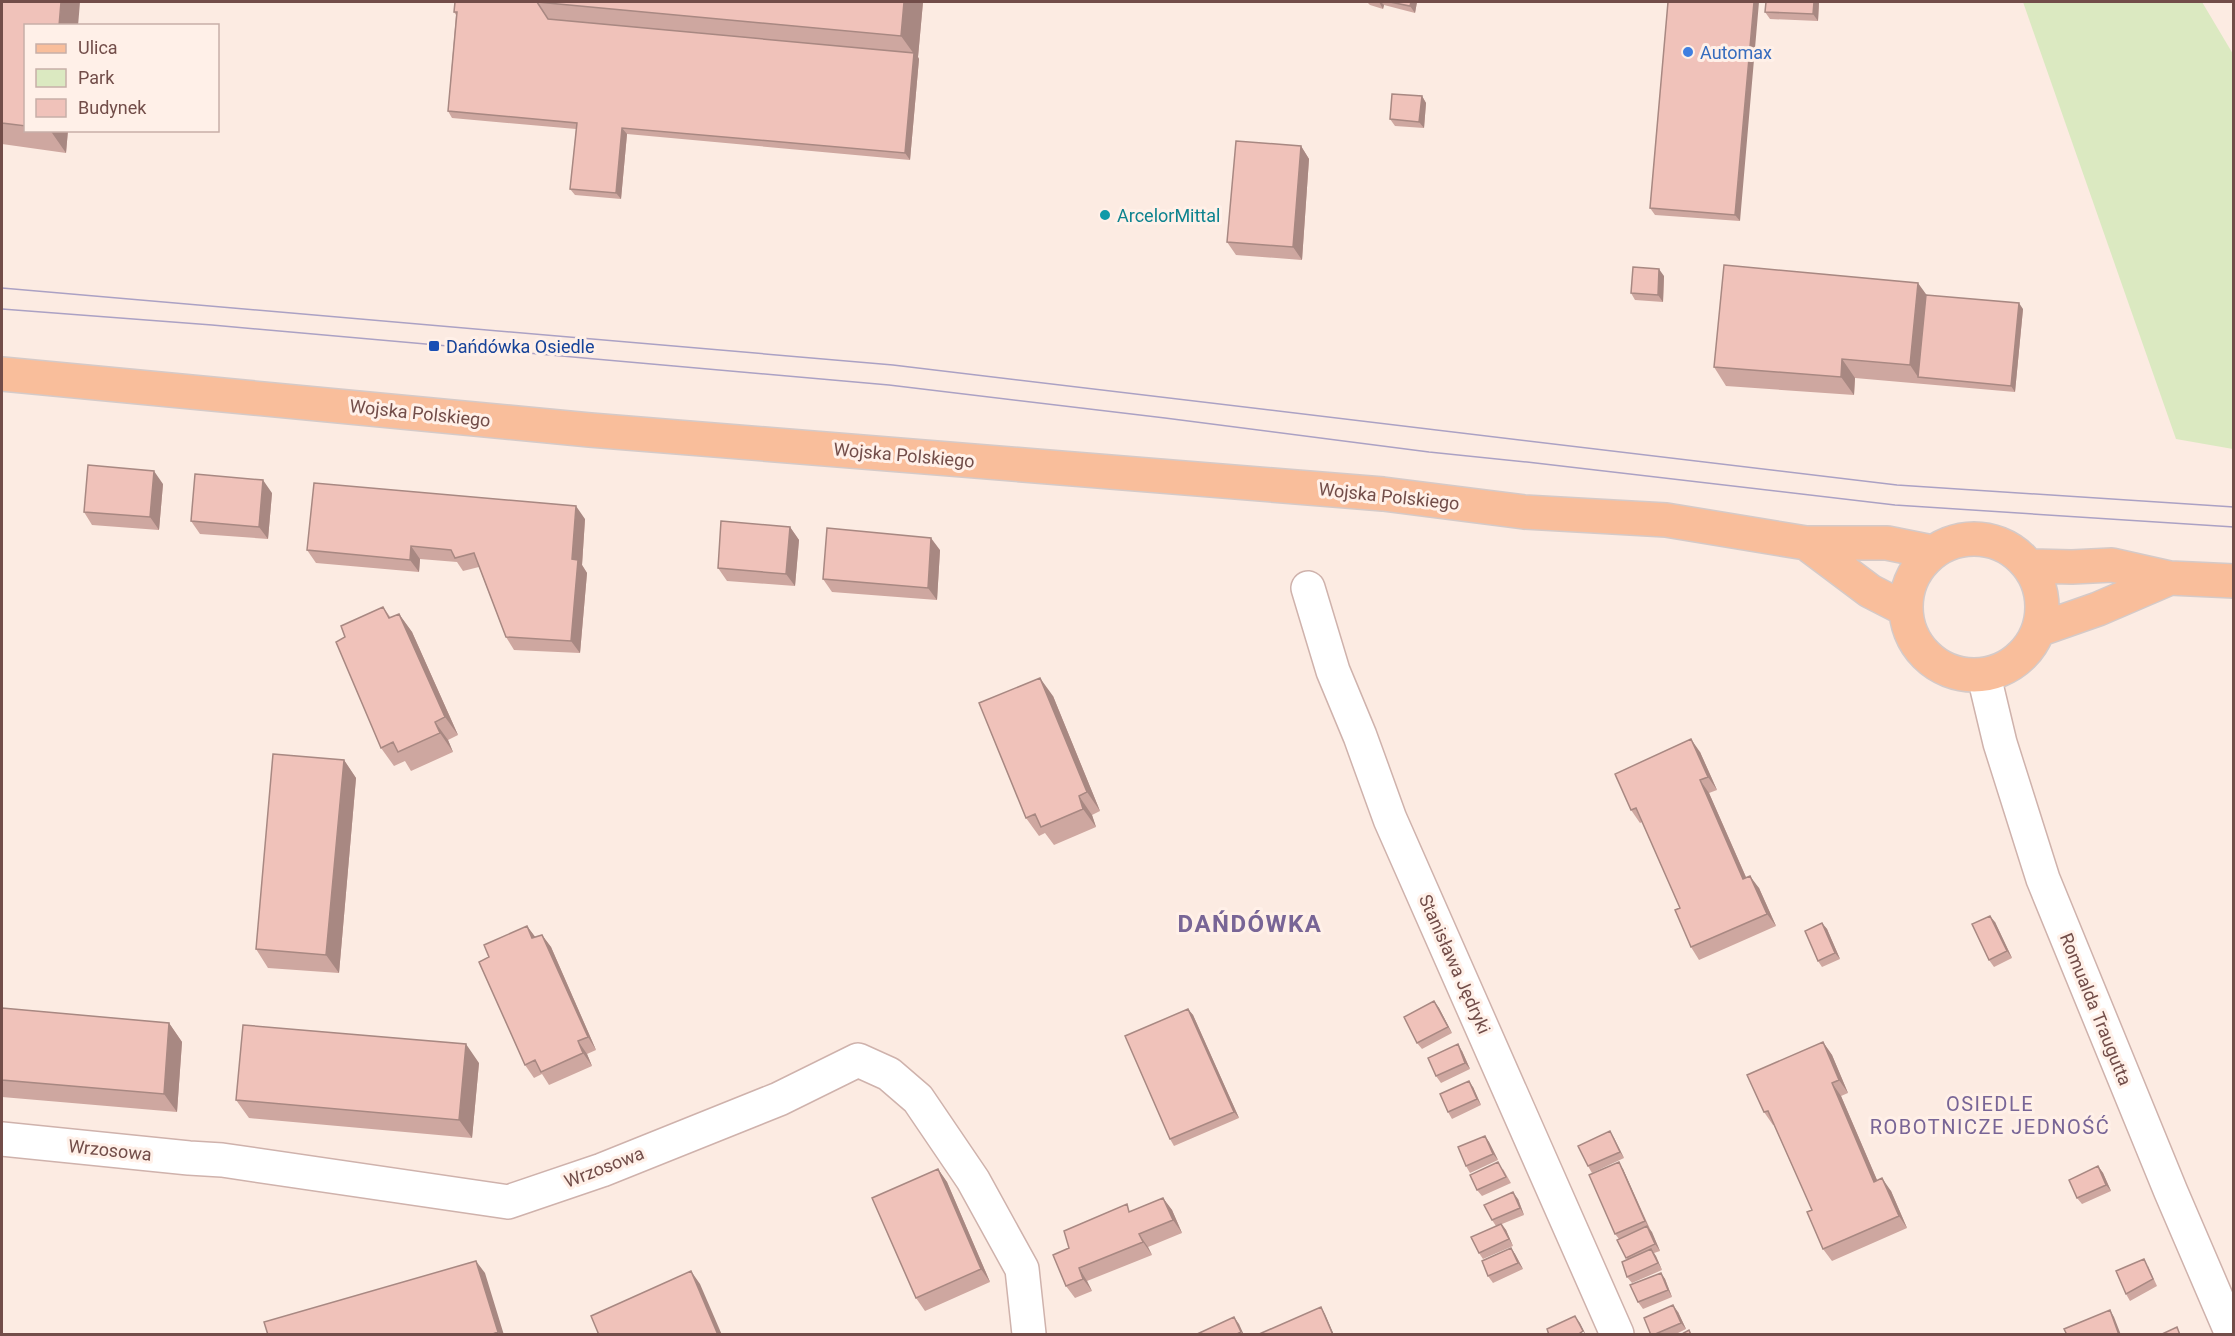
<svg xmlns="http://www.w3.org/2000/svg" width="2235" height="1336" viewBox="0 0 2235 1336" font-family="Roboto,sans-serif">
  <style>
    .green { fill: #dbe9c1 }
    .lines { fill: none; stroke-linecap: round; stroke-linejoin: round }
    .minor-casing { stroke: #cfb2ac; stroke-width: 36 }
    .major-casing { stroke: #d5cac8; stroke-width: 36 }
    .minor { stroke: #fff; stroke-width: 33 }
    .major { stroke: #f9be9b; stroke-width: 33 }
    .tram { stroke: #aba1c4; stroke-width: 1.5 }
    .wall { fill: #cea7a0 }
    .shaded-wall { fill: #a88882 }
    .building { fill: #f0c2ba; stroke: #a88882; stroke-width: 1.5 }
    .shop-dot { fill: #3f7fe0; stroke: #fff0e8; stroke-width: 2 }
    .culture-dot { fill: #0f9aa8; stroke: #fff0e8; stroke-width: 2 }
    .transit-dot { fill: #1a4fb4; stroke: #fff0e8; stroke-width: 2 }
    .labels { text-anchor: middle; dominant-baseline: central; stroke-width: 6; stroke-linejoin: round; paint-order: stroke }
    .shop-label { font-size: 18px; fill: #366cbe; stroke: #fff0e8; text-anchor: start }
    .culture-label { font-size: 18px; fill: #0d838f; stroke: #fff0e8; text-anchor: start }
    .transit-label { font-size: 18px; fill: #164399; stroke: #fff0e8; text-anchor: start }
    .street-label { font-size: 18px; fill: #724d49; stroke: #fff0e8 }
    .neighbourhood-label { font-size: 20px; letter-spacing: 1.5px; fill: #786596; stroke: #fff0e8 }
    .district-label { font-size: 24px; font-weight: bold; letter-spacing: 1.5px; fill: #786596; stroke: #fff0e8 }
  </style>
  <rect width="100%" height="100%" fill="#fcebe2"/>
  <path class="green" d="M2023,2h179l31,52v395l-57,-10z"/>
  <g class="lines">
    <defs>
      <path id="minor" d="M1308,588l25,83 27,65 30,83 227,515
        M1984,676l16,67 43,136 128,313 61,142
        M2,1139l187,19 33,2 286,42 94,-32 177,-71 79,-39 31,14 29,25 55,81 49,89 7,65"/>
      <path id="major" d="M2,374l588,56 793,64 141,18 142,8 140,23h81l45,9
        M1906 607a68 68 0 1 1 136 0a68 68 0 1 1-136 0Z
        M1806,543l64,48 35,18
        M2030,566l42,1 40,-2 58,13 64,3
        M2038,630l60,-21 72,-31"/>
    </defs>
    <use href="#minor" class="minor-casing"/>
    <use href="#major" class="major-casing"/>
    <use href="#minor" class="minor"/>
    <use href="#major" class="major"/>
    <path class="tram" d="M2,288l891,77 1004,120 337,22
      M2,309l210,16 677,60 276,33 264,34 98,10 368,43 339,22"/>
  </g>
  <path class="wall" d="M2,2l24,24v104h42l-2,23 -64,-9z
    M455,2h468l-5,55 1,2 -9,101 -283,-26 -6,65 -46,-4 -5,-6 6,-60 -124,-11 -4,-7 8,-96 -2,-3z
    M1367,2h50l-2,11 -31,-8 -1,4 -13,-4z
    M1668,2l72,219 -85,-6 -5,-7z
    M1819,2l-1,19 -48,-2 -5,-7z
    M1422,96l4,7 -2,25 -29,-2 -5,-7z
    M1301,146l8,13 -7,101 -66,-5 -9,-13z
    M1664,276l-1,26 -28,-2 -4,-7z
    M1926,295l97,14 -8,83 -160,-14 -1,17 -128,-9 -12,-19z
    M163,484l-4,46 -67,-5 -8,-13z
    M272,493l-4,46 -68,-5 -9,-13z
    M585,519l-3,46 5,8 -7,80 -66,-3 -8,-13 -27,-70 -16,4 -6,-9 -37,-3 -1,13 -103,-9 -9,-13z
    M790,527l9,13 -4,46 -68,-5 -9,-13z
    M940,550l-3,50 -105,-8 -9,-13z
    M383,607l8,11 8,-4 13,18 46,103 -10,5 5,12 -42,19 -6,-10 -11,5 -13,-18 -36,-111z
    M1053,696l47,115 -8,4 4,12 -42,18 -9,-12 -6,3 -13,-18z
    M1700,752l17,38 -8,3 37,84 13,11 17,38 -77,34 -8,-13 -11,-39 -38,-86 -2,1 -9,-13z
    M344,760l12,18 -17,195 -71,-5 -12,-19z
    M1995,922l17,36 -18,9 -5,-7z
    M1822,923l5,6 13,30 -18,8 -4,-6z
    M527,926l8,11 7,-2 9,12 45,103 -9,4 5,12 -43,19 -7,-11 -8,4 -9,-13 -36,-108z
    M1434,1001l5,7 13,25 -30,16 -5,-6z
    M2,1008l167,15 13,19 -5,70 -175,-15z
    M1188,1009l5,6 46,103 -65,28 -4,-7z
    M1823,1042l9,13 16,38 -7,3 36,84 14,11 16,37 -75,33 -9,-12 -11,-39 -38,-85h-1l-9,-13z
    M1462,1051l8,18 -29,14 -5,-7z
    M479,1063l-7,75 -223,-20 -13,-18z
    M1473,1087l8,18 -29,14 -4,-7z
    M1610,1131l4,7 10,20 -32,15 -4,-7z
    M1485,1136l4,6 9,18 -28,13 -4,-7z
    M2098,1166l5,7 8,18 -29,13 -5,-6z
    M938,1169l9,13 43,100 -65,29 -9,-13z
    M1503,1169l8,14 -29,13 -5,-6z
    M1623,1169l37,82 -6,2 8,17 -30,13 -5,-6v-18l-10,-19 2,-1 -4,-5z
    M1163,1198l9,12 10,23 -34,14 4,8 -65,26 5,10 -17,7 -9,-12 3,-38 62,-37z
    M1518,1199l6,16 -22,9 4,6 7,16 -30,13 -4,-6 17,-27 -4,-6z
    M1511,1248l4,6 8,15 -30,14 -5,-7z
    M2148,1266l9,20 -27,15 -4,-7z
    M1661,1273l4,6 7,18 -29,12 -5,-7z
    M1678,1312l8,17 -12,6h-23z"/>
  <path class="shaded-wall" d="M61,2h19l-2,24h-19z
    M904,2h19l-5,55 1,2 -9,101 -5,-7 9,-99 -13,-18z
    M1379,2h2l3,3 -1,4z
    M1411,2h6l-2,11 -5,-7z
    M1754,2h5l-19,219 -5,-6z
    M1814,2h5l-1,19 -5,-7z
    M1422,96l4,7 -2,25 -5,-6z
    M622,128l5,6 -6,65 -5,-6z
    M50,130h18l-2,23z
    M1301,146l8,13 -7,101 -9,-13z
    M1659,269l5,7 -1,26 -5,-7z
    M1918,283l13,18 -13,76 -8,-12z
    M2019,303l4,6 -8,83 -4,-6z
    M1842,359l13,19 -1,17 -13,-18z
    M154,471l9,13 -4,46 -9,-13z
    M263,480l9,13 -4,46 -9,-12z
    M576,506l9,13 -3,46 5,8 -7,80 -9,-12 1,-82z
    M790,527l9,13 -4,46 -9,-12z
    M931,538l9,12 -3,50 -9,-12z
    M411,546l9,13 -1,13 -9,-12z
    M399,614l13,18 46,103 -13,-18z
    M1040,678l13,18 47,115 -13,-19z
    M435,722l13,18 5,12 -13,-19z
    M1691,739l9,13 17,38 -9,-13z
    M344,760l12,18 -17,195 -13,-18z
    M1700,780l9,13 43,98 -9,-12z
    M1079,796l13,19 4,12 -13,-18z
    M1750,876l9,12 17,38 -9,-12z
    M1990,916l5,6 17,36 -5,-7z
    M1822,923l5,6 13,30 -5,-6z
    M527,926l9,12h-4z
    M542,935l9,12 45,103 -8,-13z
    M1434,1001l5,7 13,25 -4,-6z
    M1188,1009l5,6 46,103 -5,-6z
    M169,1023l13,19 -5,70 -13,-18z
    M578,1041l9,13 5,12 -9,-13z
    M1823,1042l9,13 16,38 -9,-13z
    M466,1044l13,19 -7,75 -13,-18z
    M1458,1044l4,7 8,18 -5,-6z
    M1469,1081l4,6 8,18 -4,-6z
    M1832,1083l9,13 42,98 -9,-12z
    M1610,1131l4,7 10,20 -4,-6z
    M1485,1136l4,6 9,18 -5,-6z
    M1619,1162l4,7 26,59 -4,-7z
    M2098,1166l5,7 8,18 -5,-6z
    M938,1169l9,13 43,100 -9,-13z
    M1882,1178l9,13 16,37 -8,-12z
    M1513,1192l5,7 6,16 -4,-7z
    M1163,1198l9,12 10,23 -9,-13z
    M1501,1224l5,6 7,16 -4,-7z
    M1647,1226l5,6 8,19 -5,-7z
    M1139,1234l9,13 4,8 -9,-13z
    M1511,1248l4,6 8,15 -5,-6z
    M1651,1249l5,7 6,14 -4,-7z
    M476,1261l9,12 19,62h-5l-1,-3z
    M1079,1268l8,13 5,10 -9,-12z
    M691,1271l9,13 22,51h-4z
    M1661,1273l4,6 7,18 -4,-7z
    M1673,1305l5,7 8,17 -5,-6z
    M1321,1307l4,7 9,21h-1z
    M2110,1310l4,7 7,18h-2z
    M1575,1316l5,7 6,12 -3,-4z
    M1234,1317l5,7 5,11 -3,-3z"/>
  <path class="building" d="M2,2h59l-2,24h-33v100l-24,-3z
    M455,2h82l11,17 366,34 -9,100 -283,-25 -6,65 -46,-4 7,-66 -129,-12 9,-99h-3z
    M537,2h367l-3,34z
    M1390,2h21l-1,4z
    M1668,2h86l-19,213 -85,-7z
    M1766,2h48l-1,12 -48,-2z
    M1392,94l30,2 -3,26 -29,-3z
    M1236,141l65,5 -8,101 -66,-5z
    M1724,265l194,18 -8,82 -68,-6 -1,18 -127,-10z
    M1633,267l26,2 -1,26 -27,-2z
    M1926,295l93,8 -8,83 -93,-9z
    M88,465l66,6 -4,46 -66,-5z
    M195,474l68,6 -4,47 -68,-6z
    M314,483l262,23 -4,53 6,1 -7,81 -65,-4 -32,-84 -19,5 -4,-8 -40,-4 -1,14 -103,-10z
    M721,521l69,6 -4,47 -68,-6z
    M827,528l104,10 -3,50 -105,-9z
    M383,607l6,11 10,-4 46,103 -10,5 5,11 -42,19 -5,-10 -12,6 -45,-106 9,-5 -4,-11z
    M1040,678l47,114 -8,4 4,13 -42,18 -6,-13 -9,4 -47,-115z
    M1691,739l17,38 -8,3 43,99 7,-3 17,38 -76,33 -16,-37 5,-2 -44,-100 -5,2 -16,-36z
    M273,754l71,6 -18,195 -70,-6z
    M1990,916l17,35 -18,9 -17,-36z
    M1822,923l13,30 -17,8 -13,-30z
    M527,926l5,12 10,-3 46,102 -10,4 5,12 -42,19 -6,-12 -10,5 -46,-103 10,-5 -5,-12z
    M1434,1001l14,26 -31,16 -13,-26z
    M2,1008l167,15 -5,71 -162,-14z
    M1188,1009l46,103 -64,27 -45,-103z
    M243,1025l223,19 -7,76 -223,-20z
    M1823,1042l16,38 -7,3 42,99 8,-4 17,38 -76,33 -16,-37 5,-2 -44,-99 -4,1 -17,-37z
    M1458,1044l7,19 -29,13 -8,-18z
    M1469,1081l8,18 -29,13 -8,-18z
    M1610,1131l10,21 -32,14 -10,-20z
    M1485,1136l8,18 -27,12 -8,-19z
    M1498,1162l8,15 -29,13 -7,-15z
    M1619,1162l26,59 -30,13 -26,-59z
    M2098,1166l8,19 -29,13 -8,-18z
    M938,1169l43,100 -65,29 -44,-100z
    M1513,1192l7,16 -28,12 -8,-15z
    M1163,1198l10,22 -34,14 4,8 -64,26 4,11 -17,7 -13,-31 16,-7 -5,-17 63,-27 2,8z
    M1501,1224l8,15 -30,14 -8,-16z
    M1647,1226l8,18 -29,14 -9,-18z
    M1511,1248l7,15 -30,13 -6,-15z
    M1651,1249l7,14 -31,14 -5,-15z
    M2144,1259l9,20 -27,15 -10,-23z
    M476,1261l22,71 -8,3h-222l-4,-13z
    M691,1271l27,64h-119l-8,-19z
    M1661,1273l7,17 -30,12 -8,-17z
    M1673,1305l8,18 -28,12h-2l-7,-17z
    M1321,1307l12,28h-76z
    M2110,1310l9,25h-52l-3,-6z
    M1575,1316l8,15 -6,4h-28l-2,-6z
    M1234,1317l7,15 -6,3h-40z
    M2177,1327l3,8h-20z
    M1689,1330l2,5h-11z"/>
  <circle class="shop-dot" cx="1688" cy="52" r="6"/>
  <circle class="culture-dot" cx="1105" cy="215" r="6"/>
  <rect class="transit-dot" x="428" y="340" width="12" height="12" rx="3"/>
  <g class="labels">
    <g class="shop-label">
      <text x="1700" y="52">Automax</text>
    </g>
    <g class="culture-label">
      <text x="1117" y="215">ArcelorMittal</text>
    </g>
    <g class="transit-label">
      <text x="446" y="346">Dańdówka Osiedle</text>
    </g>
    <g class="street-label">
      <text transform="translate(420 413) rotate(6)">Wojska Polskiego</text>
      <text transform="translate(904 455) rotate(5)">Wojska Polskiego</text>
      <text transform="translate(1389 496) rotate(6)">Wojska Polskiego</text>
      <text transform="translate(1455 964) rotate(66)">Stanisława Jędryki</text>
      <text transform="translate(2096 1009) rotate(68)">Romualda Traugutta</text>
      <text transform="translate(110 1150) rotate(6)">Wrzosowa</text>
      <text transform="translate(604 1167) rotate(-21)">Wrzosowa</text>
    </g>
    <g class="neighbourhood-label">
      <text x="1990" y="1104">OSIEDLE<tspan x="1990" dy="23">ROBOTNICZE JEDNOŚĆ</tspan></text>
    </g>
    <g class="district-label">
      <text x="1250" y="924">DAŃDÓWKA</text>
    </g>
  </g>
  <rect width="2235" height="1336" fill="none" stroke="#724d49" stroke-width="6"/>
  <rect x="24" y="24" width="195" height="108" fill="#fff0e8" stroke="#c7afa8" stroke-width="1.5"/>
  <rect x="36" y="44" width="30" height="9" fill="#f9be9b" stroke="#c7afa8" stroke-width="1.5"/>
  <text x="78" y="54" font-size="18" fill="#724d49">Ulica</text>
  <rect x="36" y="69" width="30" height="18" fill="#dbe9c1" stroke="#c7afa8" stroke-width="1.5"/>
  <text x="78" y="84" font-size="18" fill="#724d49">Park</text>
  <rect x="36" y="99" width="30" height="18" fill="#f0c2ba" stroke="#c7afa8" stroke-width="1.5"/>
  <text x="78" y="114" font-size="18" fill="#724d49">Budynek</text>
</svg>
